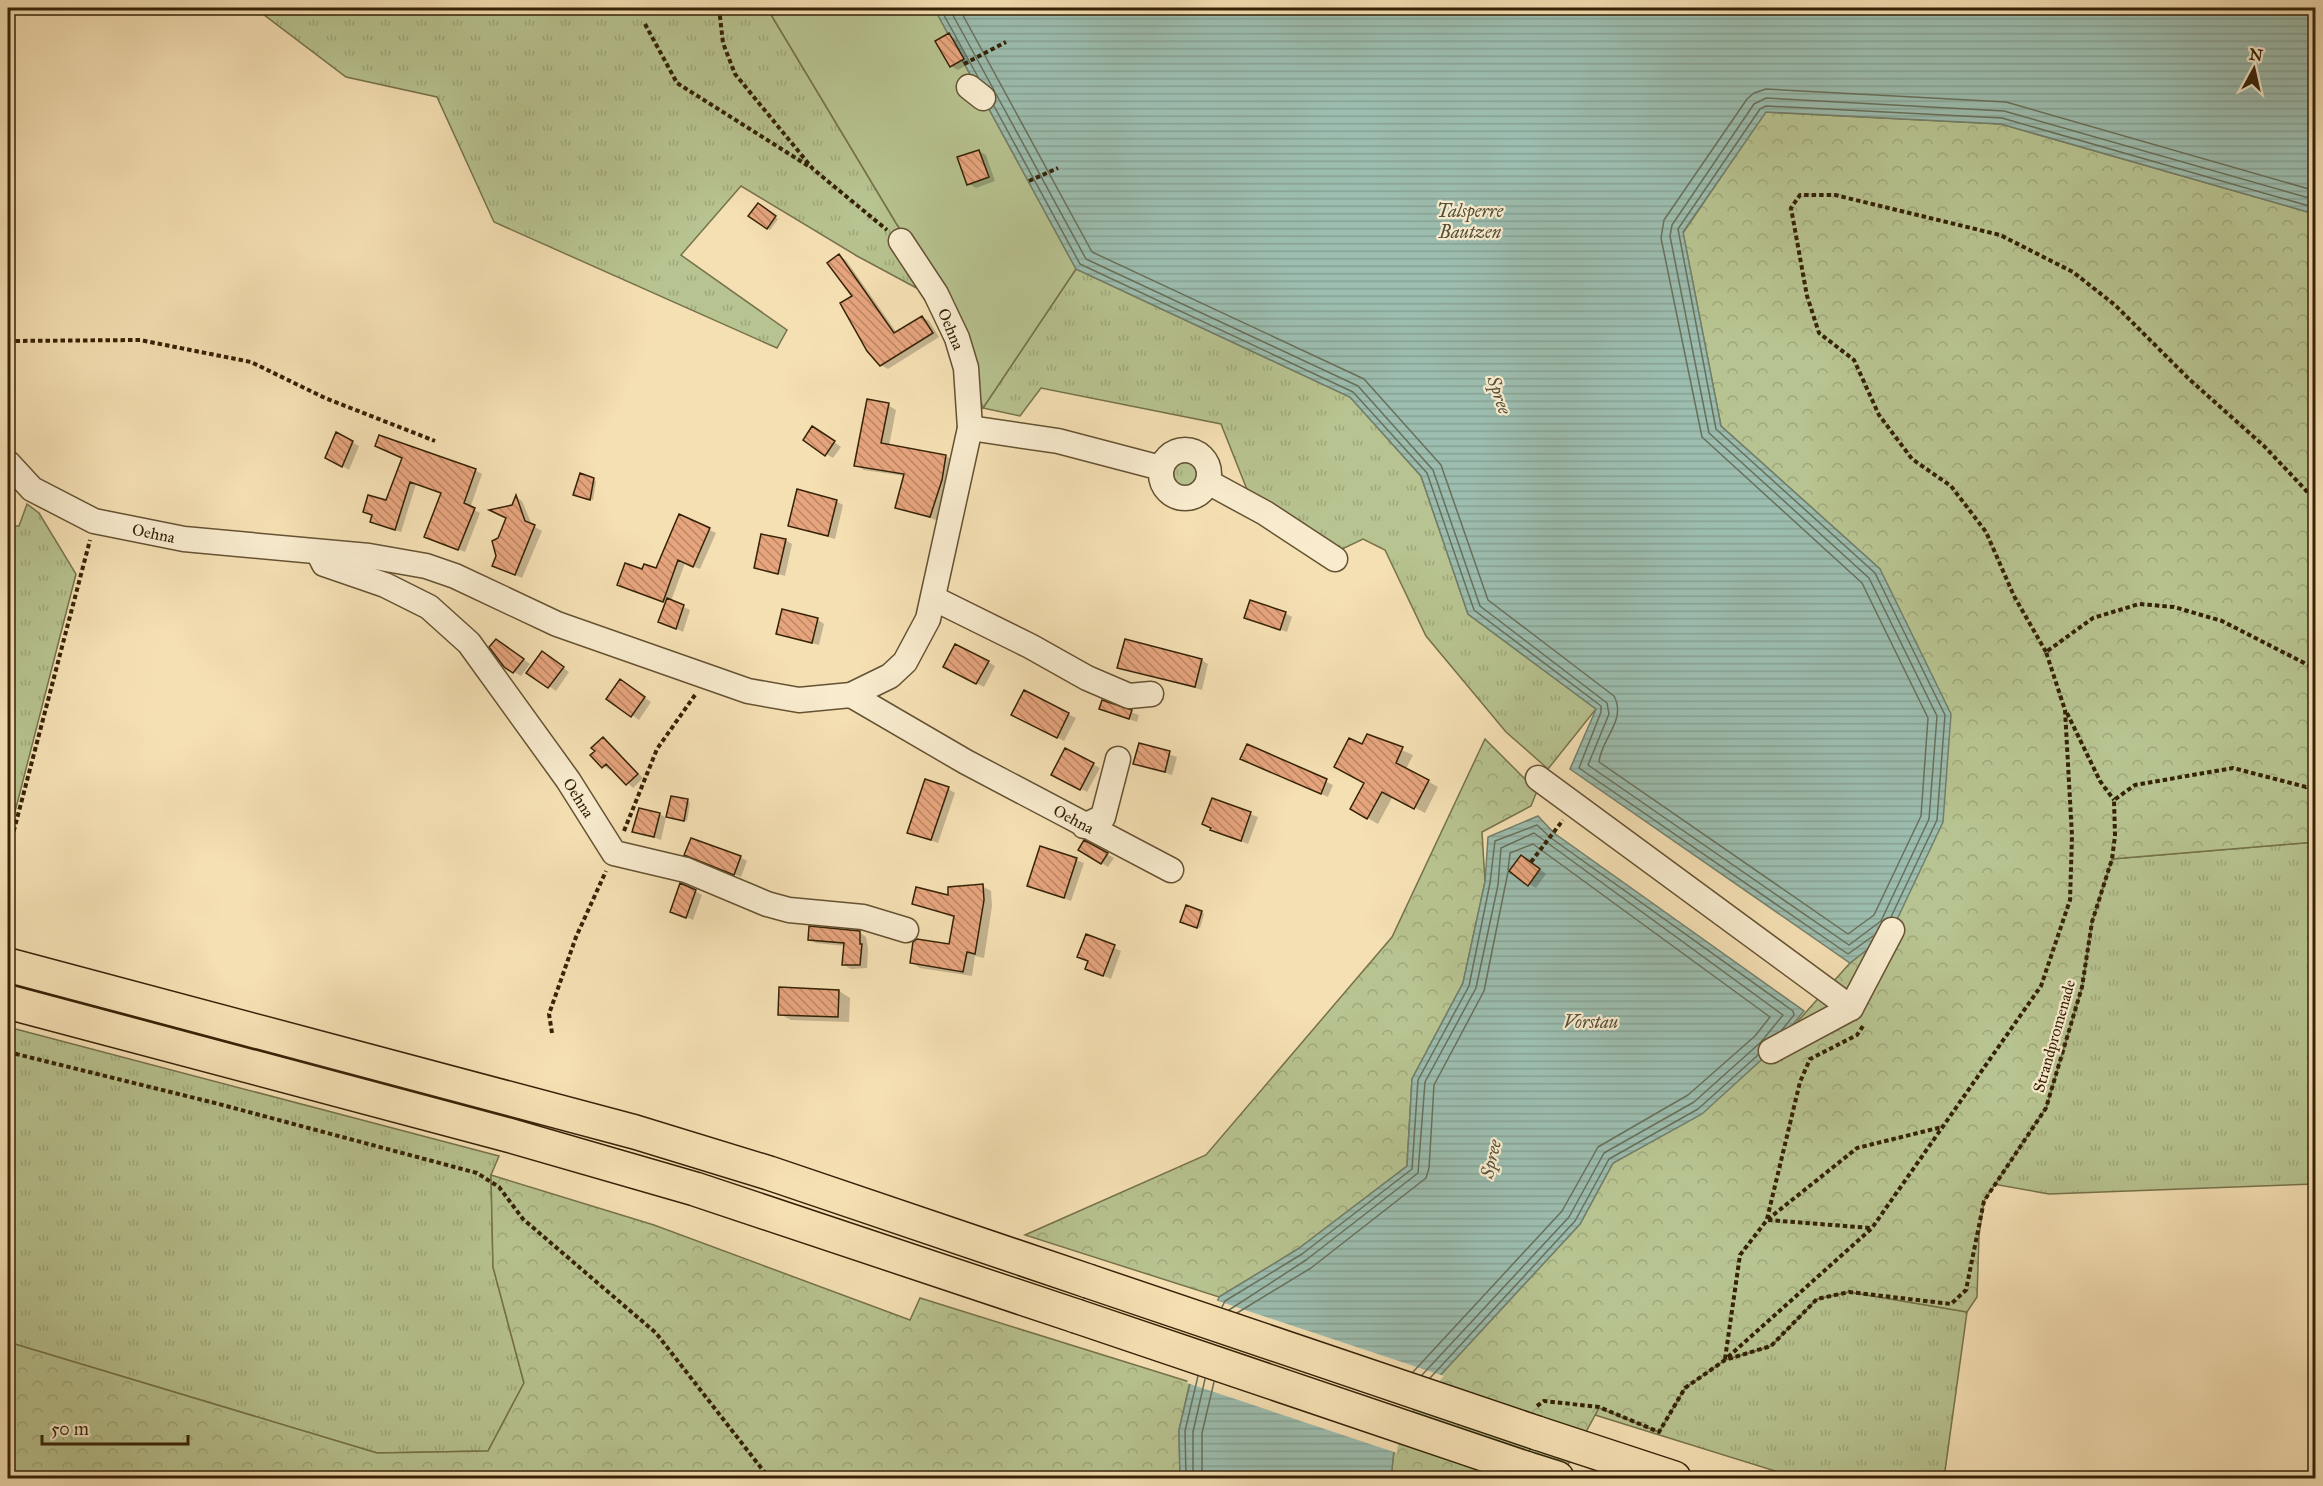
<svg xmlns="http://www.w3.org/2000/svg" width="2323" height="1486" viewBox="0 0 2323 1486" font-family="'IM FELL Great Primer',serif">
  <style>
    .grass { fill: url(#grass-tufts); stroke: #76724b; stroke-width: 1.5 }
    .forest { fill: url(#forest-crowns); stroke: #76724b; stroke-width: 1.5 }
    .garden { fill: #b7c390; stroke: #76724b; stroke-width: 1.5 }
    .water { fill: url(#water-rules); stroke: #737f6b; stroke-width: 1.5 }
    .pier { fill: #f5e0b4 }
    .shadow { fill: #0003 }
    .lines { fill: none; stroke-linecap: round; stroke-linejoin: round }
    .shore { stroke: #68705a; stroke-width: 1.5 }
    .building { fill: url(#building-back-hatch); stroke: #352206; stroke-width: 1.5 }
    .minor-casing { stroke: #655232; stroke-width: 27 }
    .highway-casing { stroke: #352206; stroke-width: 36 }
    .path { stroke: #352206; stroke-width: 4; stroke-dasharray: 4.5 3; stroke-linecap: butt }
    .minor { stroke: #f8ebce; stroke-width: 24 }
    .highway { stroke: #f5e0b4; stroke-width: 33 }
    .highway-bridge-casing { stroke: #352206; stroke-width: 36; stroke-linecap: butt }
    .highway-bridge { stroke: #f5e0b4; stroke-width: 33 }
    .labels { text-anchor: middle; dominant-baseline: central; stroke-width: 4.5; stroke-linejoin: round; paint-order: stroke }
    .street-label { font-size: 16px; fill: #352206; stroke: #f8ebce }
    .water-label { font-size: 18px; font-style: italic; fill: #545039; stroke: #f8ebce }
  </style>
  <defs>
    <pattern id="grass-tufts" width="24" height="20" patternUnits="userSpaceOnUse" patternTransform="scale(1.5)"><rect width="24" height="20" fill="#b7c390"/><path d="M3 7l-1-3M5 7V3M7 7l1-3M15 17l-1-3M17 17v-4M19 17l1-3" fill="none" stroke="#9ea77b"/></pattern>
    <pattern id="forest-crowns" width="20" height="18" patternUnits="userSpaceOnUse" patternTransform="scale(1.5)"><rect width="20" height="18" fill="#b7c390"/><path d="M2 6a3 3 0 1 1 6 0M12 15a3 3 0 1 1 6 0" fill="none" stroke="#9ea77b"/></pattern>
    <pattern id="water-rules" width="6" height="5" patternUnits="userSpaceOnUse" patternTransform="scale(1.5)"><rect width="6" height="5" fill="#9cbdaf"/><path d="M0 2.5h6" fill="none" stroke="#87a295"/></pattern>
    <pattern id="building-back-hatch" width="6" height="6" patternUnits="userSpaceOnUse" patternTransform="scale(1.5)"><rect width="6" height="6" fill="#e7a57e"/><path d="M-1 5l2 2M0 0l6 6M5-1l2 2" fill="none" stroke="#bc8665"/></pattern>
  </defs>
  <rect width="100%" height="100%" fill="#f5e0b4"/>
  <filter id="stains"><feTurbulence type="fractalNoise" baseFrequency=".00333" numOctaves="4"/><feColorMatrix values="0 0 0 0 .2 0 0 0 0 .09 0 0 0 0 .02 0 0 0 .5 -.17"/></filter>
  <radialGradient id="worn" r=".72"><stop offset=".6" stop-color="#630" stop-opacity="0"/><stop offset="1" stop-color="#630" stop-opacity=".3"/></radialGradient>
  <path class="grass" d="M255,8h512l129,215 54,83 -93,-50 -116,-70 -60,69 106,75 -10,18 -283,-126 -57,-125 -91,-20z
    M1076,269l274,128 71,79 47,138 128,95 -48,60 -42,-37 -80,-96 -41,-86 -22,-11 -27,13 -88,-60 -27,-68 -180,-36 -21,28 -37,-8z
    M1171 474a14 14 0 1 1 28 0a14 14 0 1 1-28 0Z
    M27,504l12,9 37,61 -68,265v-313h11z
    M2315,842v342l-266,10 -56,-10 53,-76 36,-121 10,-65 20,-63z
    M8,1027l491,129 -8,19 2,92 31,116 -36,68 -111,2 -369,-111z
    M1849,1292l118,20 -23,166h-146l-203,-63 4,-8 60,25 26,-44 40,-28 46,-14 46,-47z"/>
  <path class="forest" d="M1765,112l236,12 314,90v628l-203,17 -20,63 -10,65 -36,121 -62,93 -5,35 -2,61 -10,15 -118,-20 -32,7 -46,47 -46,14 -40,28 -26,44 -60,-24 -38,70h-170l6,-56 183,-198 33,-61 89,-50 69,-62 79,-88 42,-33 -12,-361 -159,-143 -38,-193z
    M1485,739l52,52 -6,15 -49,26 3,50 -22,101 -51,96 -5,87 -109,83 -79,48 -194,-62 181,-80 186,-218z
    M491,1175l163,50 256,95 10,-22 270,84 -11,48 1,48h-1172v-136l369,111 111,-2 36,-68 -31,-116z"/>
  <path class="garden" d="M767,8h167l142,261 -93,139 -33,-102 -54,-83z"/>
  <path class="water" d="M934,8h1381v206l-314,-90 -235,-12 -83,120 38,194 159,143 71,145 -8,108 -51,108 -42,33 -280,-194 26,-60 -128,-95 -47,-138 -71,-79 -274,-128z
    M1538,816l16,17 250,178 -33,40 -69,63 -89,49 -33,61 -183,198 -6,56h-211l-1,-48 18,-76 22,-57 79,-48 109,-83 5,-87 51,-96 22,-101 3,-45z"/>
  <path class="pier" d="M1215,1300l229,76 -44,48 -3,29 -210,-70 7,-30z"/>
  <path class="shadow" d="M949,35l7,4 14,24 -12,7 -7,-4z
    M979,151l7,4 9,26 -19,7 -7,-4z
    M758,205l20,14 -8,11 -19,-14z
    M840,256l6,4 51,73 25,-16 7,4 10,16 -51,32 -7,-4z
    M888,405l8,5 -7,36 57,10 8,5 -15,60 -42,-14 8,-31 -41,-6 -8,-5z
    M820,432l21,15 -8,11 -7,-4z
    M337,434l22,12 -10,24 -22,-13z
    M404,459l71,11 7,4 -12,34 10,5 -15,39 -39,-15 16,-44 -26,-9 -15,48 -23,-7 -6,-4 1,-5 -8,-5 22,-9z
    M593,480l3,1 -3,19 -15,-4z
    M516,497l6,4 10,24 10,6 -20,47 -21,-9 -3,-13 1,-17z
    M836,501l7,4 -8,34 -45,-13z
    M680,516l36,17 -16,36 -15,-6 -14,38 19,9 -7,22 -23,-11 6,-18 -47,-19 24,-13 14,-1z
    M785,540l7,4 -7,32 -30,-9z
    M1285,613l7,4 -5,15 -41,-15z
    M818,620l6,4 -5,21 -42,-12z
    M503,644l27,20 -9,12 -16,-10z
    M549,657l20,15 -13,19 -27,-19z
    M1201,660l7,4 -6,26 -83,-23z
    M988,662l7,4 -11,21 -32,-16z
    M627,685l24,17 -12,18 -31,-22z
    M1025,692l51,26 -12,23 -44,-23z
    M1102,702l37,13 -2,7 -37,-14z
    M1368,736l45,19 -7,14 32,18 -13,26 -32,-17 -15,28 -26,-15 14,-27 -4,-36z
    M604,739l39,39 -10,10 -21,-20 -2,2 -7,-4z
    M1140,745l37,12 -5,18 -37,-12z
    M1248,746l85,39 -5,12 -79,-35z
    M1066,750l34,18 -13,24 -34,-18z
    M948,789l7,4 -17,50 -29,-11z
    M1213,800l45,17 -10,27 -36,-14z
    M688,801l2,2 -3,18 -19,-4z
    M660,814l6,4 -5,22 -27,-9z
    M1085,842l29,16 -6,9 -28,-18z
    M1041,848l43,15 -13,38 -43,-16z
    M740,857l7,4 -6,16 -48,-19z
    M1528,860l18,14 -10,14 -7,-4z
    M982,886l9,5 1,15 -8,52 -9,-2 -3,20 -52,-8 -9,-6 39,-16 5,-28 -42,-15 37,-6z
    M695,891l7,4 -9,25 -21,-9z
    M1202,912l2,2 -4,14 -15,-5z
    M859,932l7,5 2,12 -1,19 -16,1 -7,-4 1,-19 -29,-3 -7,-4z
    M1086,936l35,15 -10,28 -17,-7 -5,-10 -10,-6z
    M839,991l11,7 -1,24 -58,-2 -11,-6z"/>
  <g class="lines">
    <path class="shore" d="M940,8l38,69
      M949,8l46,84
      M959,8l133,244 272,127 77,86 47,135 126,96c13,24 -13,43 -15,66l249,172 26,-19 47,-99 7,-98 -66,-135 -160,-146 -41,-199 3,-18 83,-121 7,-6 12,-4 240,13 310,89
      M996,94l90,165 272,127 75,84 47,136 127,97 2,11 -21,51 261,180 32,-24 48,-102 8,-103 -68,-138 -160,-145 -39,-197 2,-11 82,-121 12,-6 238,13 312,89
      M994,106l86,158 273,128 74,81 47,137 127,96v6l-22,56 269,186 25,-18
      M1891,917l46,-97 8,-105 -70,-142 -159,-144 -38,-200 82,-120 6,-3 236,12 314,90
      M1222,1307l3,-6 77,-47 110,-85 6,-89 51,-94 21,-103 5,-42 42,-16 14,13 242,173 1,4 -13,16
      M1229,1310l77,-50 112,-87 7,-91 51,-94 22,-103 3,-37 33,-15 249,182 -22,27 -67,60 -90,51 -35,64 -147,158
      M1237,1313l74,-45 115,-90 3,-10 5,-83 50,-94 24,-119
      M1413,1372l149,-161 36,-64 90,-52 67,-59 15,-19 -237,-173 -23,9 -2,17
      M1430,1378l145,-157 34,-62 89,-50 60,-54
      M1186,1478l-1,-47 13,-55
      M1193,1478v-46l12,-53
      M1202,1478v-45l12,-51"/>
  </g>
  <path class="building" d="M949,33l15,26 -14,8 -15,-26z
    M979,150l10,27 -22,8 -10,-28z
    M758,203l18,13 -9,13 -19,-13z
    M839,254l55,79 28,-17 11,17 -53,33 -13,-15 -27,-48 12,-7 -25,-33z
    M867,399l22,4 -8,40 65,12 -4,25 -12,37 -35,-9 9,-34 -50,-8z
    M812,426l23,15 -10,15 -22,-16z
    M336,432l17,9 -11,26 -17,-9z
    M379,435l97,34 -12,34 11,5 -17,42 -34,-13 17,-44 -31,-11 -15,48 -25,-8 2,-7 -9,-3 5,-17 18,5 16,-42 -27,-12z
    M580,473l14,5 -4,22 -17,-5z
    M797,489l40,11 -9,36 -40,-10z
    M516,495l9,26 10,4 -20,50 -23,-9 4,-10 -4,-15 6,-3 8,-20 -17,-8 23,-5z
    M679,514l31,14 -17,39 -15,-7 -15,42 -46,-17 8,-22 17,6 2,-5 12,4z
    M761,534l25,5 -8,35 -24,-6z
    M667,598l17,7 -8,24 -18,-7z
    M1250,600l36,12 -6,18 -36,-12z
    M782,609l36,9 -6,25 -36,-9z
    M496,639l28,20 -11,14 -9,-6 -15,-20z
    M1125,639l77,20 -7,28 -78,-19z
    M955,644l34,17 -13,23 -33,-17z
    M542,651l22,16 -16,21 -22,-15z
    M620,679l25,18 -14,20 -25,-18z
    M1024,690l45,23 -12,25 -46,-23z
    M1102,700l30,10 -3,9 -30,-10z
    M1367,734l36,13 -7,16 33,17 -15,29 -32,-17 -15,27 -17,-10 14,-26 -30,-16 15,-29 13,6z
    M603,737l35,37 -12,11 -20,-21 -4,4 -12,-13 5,-4 -4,-3z
    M1139,743l31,8 -5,21 -32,-8z
    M1247,744l80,35 -6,15 -81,-35z
    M1065,748l29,15 -14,27 -29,-15z
    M925,779l24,8 -18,53 -24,-7z
    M671,796l17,3 -4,22 -18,-4z
    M1212,798l39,14 -10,29 -31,-11 1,-2 -9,-4z
    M639,808l21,5 -6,24 -22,-5z
    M691,838l50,18 -7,19 -50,-20z
    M1084,840l24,13 -7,11 -23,-14z
    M1040,846l37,12 -13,40 -37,-12z
    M1521,855l19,14 -12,17 -19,-15z
    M680,883l16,7 -10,28 -16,-6z
    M983,884l1,16 -9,54 -8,-2 -4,20 -53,-9 3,-21 4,-3 32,5 5,-28 -42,-12 4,-17 32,8v-8z
    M1186,905l16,6 -5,17 -17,-6z
    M809,926l51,5v13h2l-2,21h-18l2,-22 -36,-3z
    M1086,934l29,11 -12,31 -18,-7 3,-8 -11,-4z
    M779,987l60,3 -1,27 -60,-2z"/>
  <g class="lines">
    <defs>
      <g id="minor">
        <path d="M969,87l14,11"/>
        <path d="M970,428l88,13 103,27"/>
        <circle cx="1185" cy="474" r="24"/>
        <path id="s1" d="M8,463l24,26 62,32 90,18 185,17 57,10 29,10 102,48 191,67 51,9 52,-5 39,-19 15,-14 23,-43 42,-191 -4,-60 -9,-30 -21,-44 -35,-53"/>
        <path d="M1208,482l57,31 70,46"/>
        <path id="s2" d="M321,558l3,6 61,21 44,22 40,36 99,137 46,73 72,17 81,34 22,6 74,7 43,13"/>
        <path d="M933,598l97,48 57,32 42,18 22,-2"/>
        <path id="s3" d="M851,695l115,67 205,108"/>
        <path d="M1538,778l313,230"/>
        <path d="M1084,826l19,-9 15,-58"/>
        <path d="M1771,1051l80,-43 41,-78"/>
      </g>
      <path id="highway" d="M8,965l627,167 134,41 319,108
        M8,1002l500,133 187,54 381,127
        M1537,1433l137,45
        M1525,1468l32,10"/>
    </defs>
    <use href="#minor" class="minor-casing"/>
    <use href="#highway" class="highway-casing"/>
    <path class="path" d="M719,8l4,35 12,31 78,95 74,61
      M645,24l32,59 133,84
      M964,64l42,-22
      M1029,181l29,-13
      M8,341l132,-1 111,22 74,36 110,43
      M2046,652l-32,-56 -28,-64 -35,-46 -39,-27 -33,-44 -25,-55 -35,-27 -12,-37 -16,-88 9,-13h35l165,40 73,37 42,33 75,75 75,67 51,54
      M2067,713l33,68 14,19
      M624,831l33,-82 38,-54
      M8,853l82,-313
      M1531,862l32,-42
      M552,1033l-3,-19 27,-77 30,-66
      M8,1052l207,51 262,70 22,14 24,32 133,114 113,145
      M1767,1219l33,-137 10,-23 47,-24 6,-9
      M1768,1220l103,8
      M1728,1357l144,-129 169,-242 29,-86 2,-64 -7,-126 -19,-58 47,-34 46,-14 35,3 48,14 94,48
      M1725,1359l15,-104 27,-35 90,-72 85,-21
      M1537,1406l7,-5 55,6 60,25 26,-44 40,-28 46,-14 46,-47 32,-7 102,12 15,-14 18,-89 62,-93 36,-121 10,-65 20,-63 3,-23 -1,-36 21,-15 98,-17 73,19 10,-6"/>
    <use href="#minor" class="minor"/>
    <use href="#highway" class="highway"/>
    <defs>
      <path id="highway-bridge" d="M1088,1281l449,152
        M1076,1316l449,152"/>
    </defs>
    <use href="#highway-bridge" class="highway-bridge-casing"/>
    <use href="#highway-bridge" class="highway-bridge"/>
  </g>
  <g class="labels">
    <g class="street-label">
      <text transform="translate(951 329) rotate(67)">Oehna</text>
      <text stroke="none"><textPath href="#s1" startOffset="166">Oehna</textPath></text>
      <text stroke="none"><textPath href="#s2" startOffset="364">Oehna</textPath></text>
      <text stroke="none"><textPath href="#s3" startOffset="255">Oehna</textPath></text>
      <text transform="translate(2054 1036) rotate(-74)">Strandpromenade</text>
    </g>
    <g class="water-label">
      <text x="1470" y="211">Talsperre<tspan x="1470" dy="21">Bautzen</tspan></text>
      <text transform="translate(1499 395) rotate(71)">Spree</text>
      <text x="1591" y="1022">Vorstau</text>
      <text transform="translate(1491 1159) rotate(-77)">Spree</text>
    </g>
  </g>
  <rect width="2323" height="1486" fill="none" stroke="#f5e0b4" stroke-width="30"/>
  <rect x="9" y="9" width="2305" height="1468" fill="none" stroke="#352206" stroke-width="3"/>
  <rect x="15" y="15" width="2293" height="1456" fill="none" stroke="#352206" stroke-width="1.5"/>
  <g transform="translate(2254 69) rotate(8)" stroke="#f8ebce" stroke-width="4.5" paint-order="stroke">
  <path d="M0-4.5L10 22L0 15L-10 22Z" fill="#352206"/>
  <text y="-9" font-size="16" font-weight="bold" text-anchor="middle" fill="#352206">N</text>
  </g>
  <path d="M42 1435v9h146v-9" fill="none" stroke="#352206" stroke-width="3"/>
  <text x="51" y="1435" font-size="18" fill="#352206" stroke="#f8ebce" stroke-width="4.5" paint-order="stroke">50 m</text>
  <rect width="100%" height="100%" filter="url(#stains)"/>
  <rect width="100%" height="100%" fill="url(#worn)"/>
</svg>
